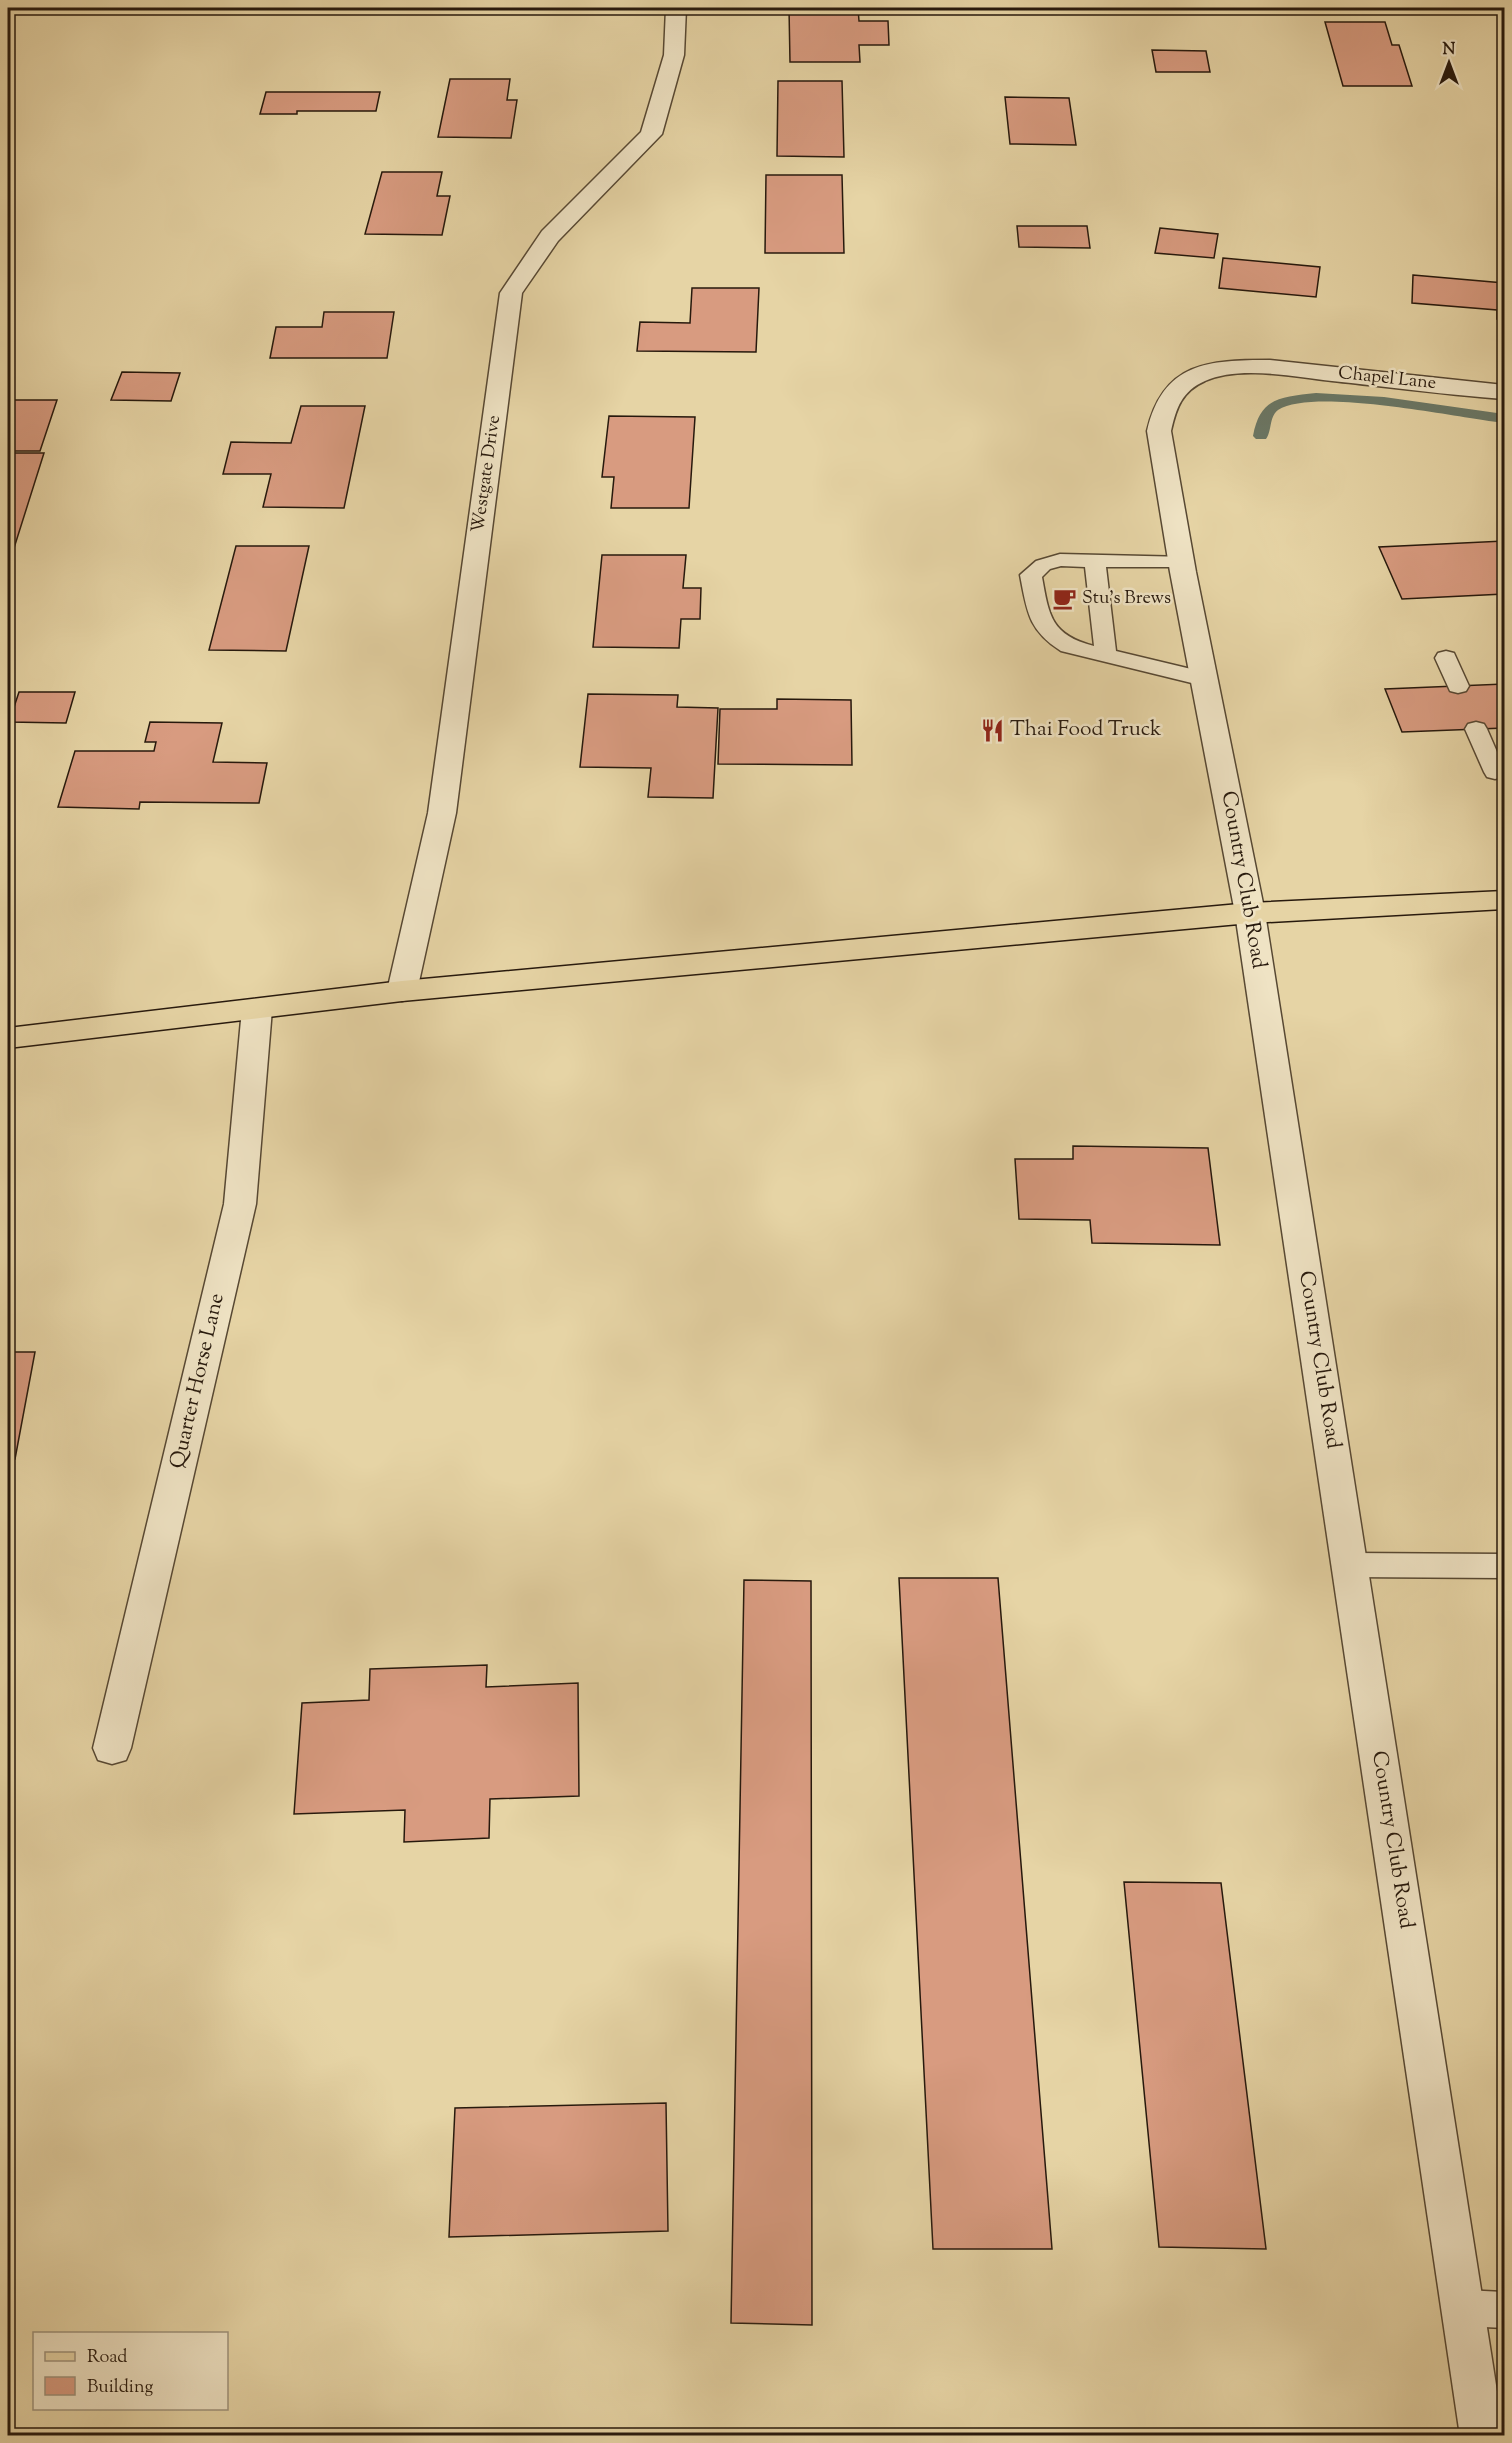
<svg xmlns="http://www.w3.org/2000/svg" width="1512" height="2443" viewBox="0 0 1512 2443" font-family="'Sorts Mill Goudy',serif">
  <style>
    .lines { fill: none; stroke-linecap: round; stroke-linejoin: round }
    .stream { fill: #6a7867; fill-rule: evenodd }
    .building { fill: #d89b80; stroke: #27190d; stroke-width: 1.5 }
    .service-casing { stroke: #574833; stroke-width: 3 }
    .minor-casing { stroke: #574833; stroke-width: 3 }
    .tertiary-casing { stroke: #574833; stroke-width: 3 }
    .primary-casing { stroke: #27190d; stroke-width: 3 }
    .service { fill: #efe3c4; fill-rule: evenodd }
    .minor { fill: #efe3c4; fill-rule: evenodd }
    .tertiary { fill: #efe3c4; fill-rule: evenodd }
    .primary { fill: #e6d4a5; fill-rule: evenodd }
    .labels { text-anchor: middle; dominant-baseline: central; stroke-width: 5; stroke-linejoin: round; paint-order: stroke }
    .far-street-label { font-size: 18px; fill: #27190d; stroke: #efe3c4 }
    .far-poi-label { font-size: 18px; fill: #27190d; stroke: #efe3c4; text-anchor: start }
    .poi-label { font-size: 21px; fill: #27190d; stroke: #efe3c4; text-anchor: start }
    .street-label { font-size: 21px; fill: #27190d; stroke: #efe3c4 }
  </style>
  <rect width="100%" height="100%" fill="#e6d4a5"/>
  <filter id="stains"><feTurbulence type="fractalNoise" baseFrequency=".00333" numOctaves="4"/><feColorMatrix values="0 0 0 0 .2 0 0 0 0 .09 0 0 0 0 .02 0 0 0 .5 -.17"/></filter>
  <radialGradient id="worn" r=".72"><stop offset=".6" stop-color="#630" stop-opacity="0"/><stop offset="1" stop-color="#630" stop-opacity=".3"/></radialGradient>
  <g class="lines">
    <path class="stream" d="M1316,393l68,4 120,17v9c-46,-5 -189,-36 -226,-13 -9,7 -6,21 -12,29h-10l-3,-3c7,-39 28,-39 63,-43z"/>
  </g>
  <path class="building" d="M789,8h69l1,13h29l1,24h-30l1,17h-70z
    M1325,22h60l7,23h7l13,41h-69z
    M1152,50l54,1 4,21h-54z
    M450,79h60l-3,21h10l-6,38 -73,-1z
    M778,81h64l2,76 -67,-1z
    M266,92h114l-4,19h-79v3h-37z
    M1005,97l64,1 7,47 -66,-1z
    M382,172h60l-5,24h13l-8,39 -77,-1z
    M766,175h76l2,78h-79z
    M1017,226h70l3,22 -71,-1z
    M1160,228l58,6 -4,24 -59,-5z
    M1223,258l97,9 -4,30 -97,-9z
    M1413,275l91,8v37l-7,-1v-9l-85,-7z
    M692,288h67l-3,64 -119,-1 3,-29 50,1z
    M324,312h70l-7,46h-117l6,-31h46z
    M122,372l58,1 -9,28 -60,-1z
    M8,400h49l-17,51h-32z
    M301,406h64l-21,102 -81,-1 8,-33h-48l8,-32 60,1z
    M609,416l86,1 -6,91h-78l3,-31h-12z
    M8,453h36l-36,114z
    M1504,541v53l-102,5 -23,-52z
    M236,546h73l-23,105 -77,-1z
    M602,555h84l-3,33h18l-1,31h-19l-2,29 -86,-1z
    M1504,684v44l-102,4 -17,-43z
    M19,692h56l-9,31 -57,-1z
    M588,694l90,1 -1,12 41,1 -5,90 -65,-1 3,-29 -71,-1z
    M777,699l74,1 1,65 -134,-1 2,-55h57z
    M150,722l72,1 -9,39 54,1 -8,40 -119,-1 -1,7 -81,-2 17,-56h79l2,-9h-11z
    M1073,1146l135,2 12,97 -128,-2 -2,-23 -71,-1 -4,-60h58z
    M8,1352h27l-20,107 -7,1z
    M899,1578h99l54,671h-119z
    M744,1580l67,1 1,744 -81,-2z
    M487,1665l-1,22 92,-4 1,113 -89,3 -1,39 -85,4 1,-32 -111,4 8,-111 67,-3 1,-31z
    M1124,1882l97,1 45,366 -107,-2z
    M666,2103l2,128 -219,6 6,-129z"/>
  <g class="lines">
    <defs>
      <path id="service" d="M1060,554l128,3 4,4 -4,4 -7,2h-75l10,84 96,23 3,5 -3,5 -8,2 -143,-35c-33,-21 -34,-40 -41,-76l16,-14zM1061,566l24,1 9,79c-43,-11 -45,-30 -52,-69l8,-8z
        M1446,651l8,2 15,33 -3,5 -8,2 -8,-2 -15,-33 3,-5z
        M1476,722l8,2 3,5 17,39 -1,9 -8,2 -8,-2 -3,-5 -19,-43 3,-5z
        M1350,1553l154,1v24l-154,-1 -11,-3 -4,-9 4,-9z
        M1464,2290l40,2v36l-40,-2 -13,-5 -5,-13 5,-13z"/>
      <path id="minor" d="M666,8h20l-2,47 -22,79 -104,107 -36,52 -66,520 -39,178 -4,7 -11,3 -11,-3 -4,-7 41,-178 72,-520 42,-62 99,-99 23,-77z
        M1270,360l234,25v14c-57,-4 -115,-12 -172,-18 -37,-4 -93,-16 -127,0 -23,10 -29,27 -34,50l25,141 69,341 -5,7 -10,3 -10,-3 -5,-7 -65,-341 -23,-141c16,-69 61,-71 123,-71z
        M257,999l11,3 4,7 -16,195 -125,544 -5,12 -14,4 -14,-4 -5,-12 131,-544 18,-195 4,-7z"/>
      <path id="tertiary" d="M1250,903l10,3 5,7 239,1523h-44l-225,-1523 5,-7z"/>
      <path id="primary" d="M1504,891v18l-254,14 -848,78 -394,47v-20l394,-47 848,-78z"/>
    </defs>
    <use href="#service" class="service-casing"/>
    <use href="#minor" class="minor-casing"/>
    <use href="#tertiary" class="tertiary-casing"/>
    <use href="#primary" class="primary-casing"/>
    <use href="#service" class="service"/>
    <use href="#minor" class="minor"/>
    <use href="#tertiary" class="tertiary"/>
    <use href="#primary" class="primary"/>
  </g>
  <defs>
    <symbol id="cafe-bare" viewBox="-9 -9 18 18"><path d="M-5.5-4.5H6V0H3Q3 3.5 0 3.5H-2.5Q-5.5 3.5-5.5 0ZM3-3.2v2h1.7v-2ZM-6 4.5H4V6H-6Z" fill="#8f2418" stroke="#efe3c4" stroke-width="2.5" paint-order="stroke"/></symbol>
    <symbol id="restaurant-bare" viewBox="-9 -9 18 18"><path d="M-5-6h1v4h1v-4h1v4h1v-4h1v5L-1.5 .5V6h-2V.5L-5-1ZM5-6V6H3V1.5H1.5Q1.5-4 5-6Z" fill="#8f2418" stroke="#efe3c4" stroke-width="2.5" paint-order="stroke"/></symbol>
  </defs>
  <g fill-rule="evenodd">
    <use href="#cafe-bare" x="1048" y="582" width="33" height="33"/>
    <use href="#restaurant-bare" x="976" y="714" width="33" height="33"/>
  </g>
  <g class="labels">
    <g class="far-street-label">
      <text transform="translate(1387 379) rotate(6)">Chapel Lane</text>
      <text transform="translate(487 474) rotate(-82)">Westgate Drive</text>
    </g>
    <g class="far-poi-label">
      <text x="1082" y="599">Stu's Brews</text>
    </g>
    <g class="poi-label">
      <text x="1010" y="730">Thai Food Truck</text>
    </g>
    <g class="street-label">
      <text transform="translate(1243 880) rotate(80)">Country Club Road</text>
      <text transform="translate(1319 1360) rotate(81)">Country Club Road</text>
      <text transform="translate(198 1381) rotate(-77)">Quarter Horse Lane</text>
      <text transform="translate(1392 1840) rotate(81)">Country Club Road</text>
    </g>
  </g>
  <rect width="1512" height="2443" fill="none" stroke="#e6d4a5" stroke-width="30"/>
  <rect x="9" y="9" width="1494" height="2425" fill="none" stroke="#27190d" stroke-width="3"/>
  <rect x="15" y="15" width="1482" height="2413" fill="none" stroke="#27190d" stroke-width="1.5"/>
  <rect x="33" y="2332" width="195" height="78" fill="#efe3c4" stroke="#9f927b" stroke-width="1.5"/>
  <rect x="45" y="2352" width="30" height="9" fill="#e6d4a5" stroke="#9f927b" stroke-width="1.5"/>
  <text x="87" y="2362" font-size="18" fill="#27190d">Road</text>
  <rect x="45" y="2377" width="30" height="18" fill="#d89b80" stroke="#9f927b" stroke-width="1.5"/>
  <text x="87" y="2392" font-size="18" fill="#27190d">Building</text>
  <g transform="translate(1449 63)" stroke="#efe3c4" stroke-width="4.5" paint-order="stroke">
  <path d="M0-4.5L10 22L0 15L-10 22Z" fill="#27190d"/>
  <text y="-9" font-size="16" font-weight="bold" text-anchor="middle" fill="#27190d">N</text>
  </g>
  <rect width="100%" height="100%" filter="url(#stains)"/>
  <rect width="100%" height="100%" fill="url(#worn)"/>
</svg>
